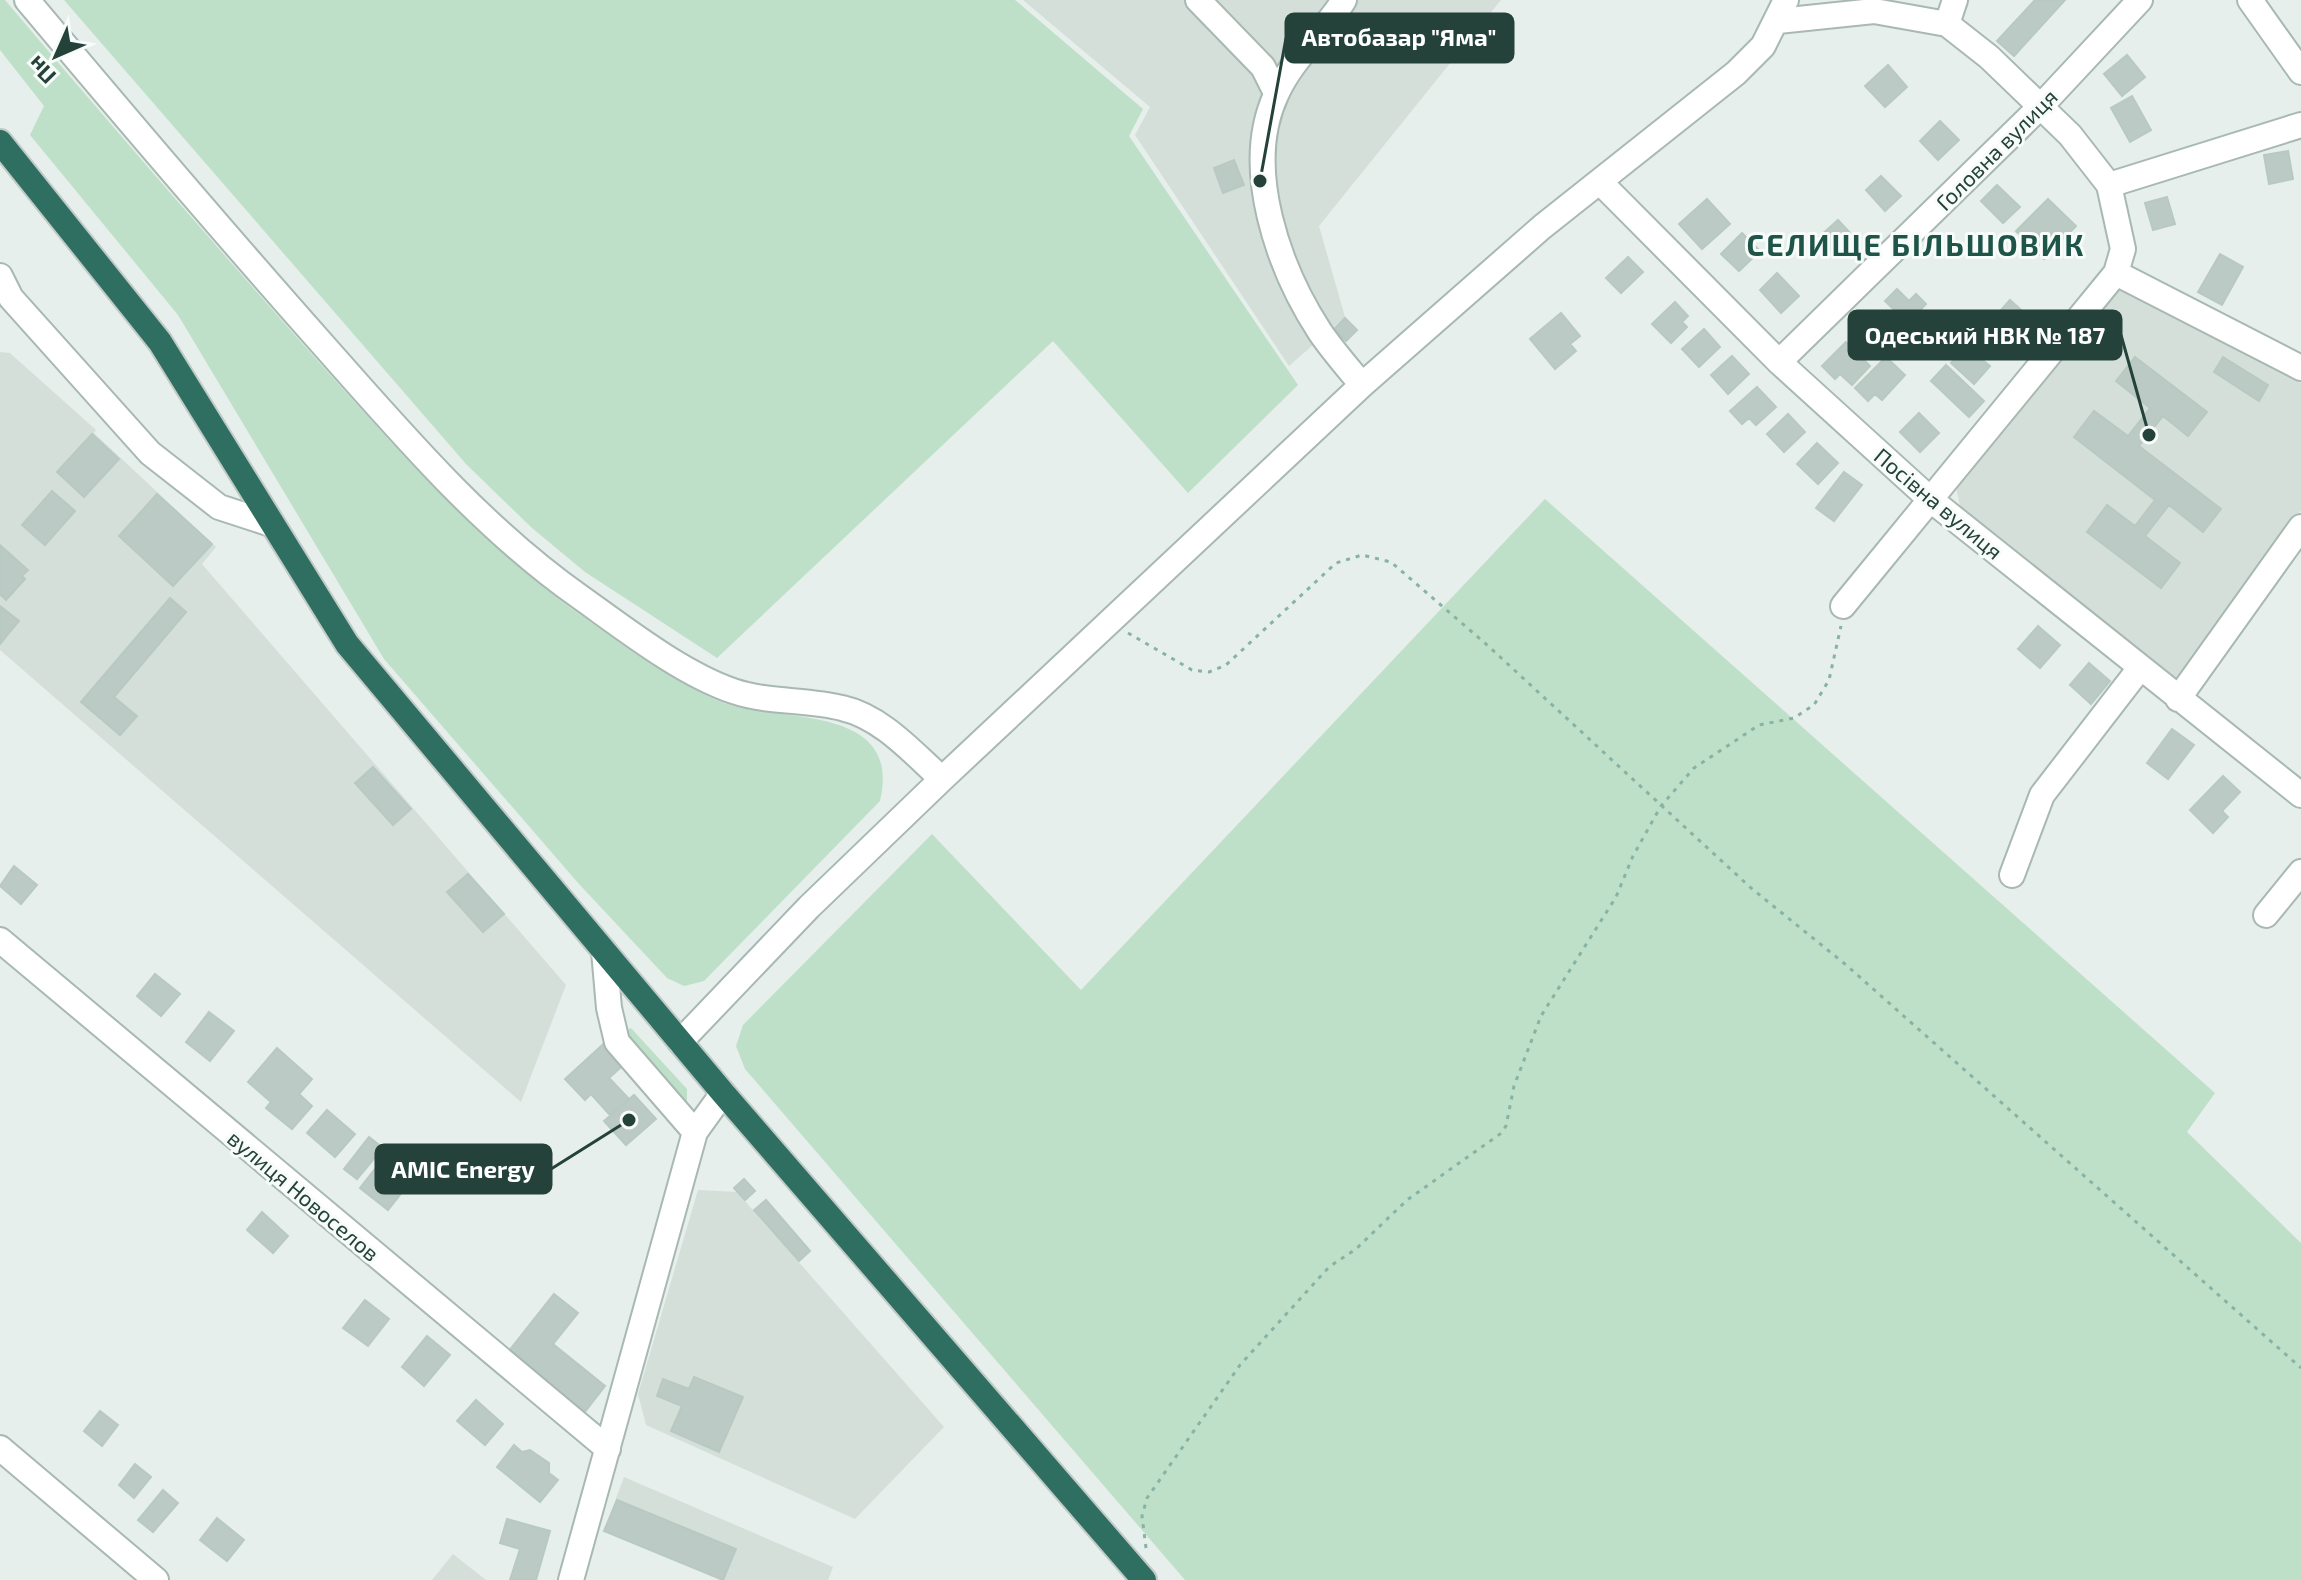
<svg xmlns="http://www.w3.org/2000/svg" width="2301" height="1580" viewBox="0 0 2301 1580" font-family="'Exo 2',sans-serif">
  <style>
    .built { fill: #d4dfda }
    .green { fill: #bfe0c8 }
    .building { fill: #bbcac4; stroke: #b8c9c2; stroke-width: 2 }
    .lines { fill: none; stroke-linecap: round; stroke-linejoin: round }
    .minor-casing { stroke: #a8b8b2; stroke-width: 28 }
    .highway-casing { stroke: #c2cac8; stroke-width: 28 }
    .path { stroke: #86b3a5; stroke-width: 3; stroke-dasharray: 4 6; stroke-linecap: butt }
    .minor { stroke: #fff; stroke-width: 24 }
    .highway { stroke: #2f6f62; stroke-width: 24 }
    .labels { text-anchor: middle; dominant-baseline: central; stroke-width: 6; stroke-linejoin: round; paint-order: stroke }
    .street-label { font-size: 22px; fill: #24423a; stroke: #f7fbf9 }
    .district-label { font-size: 30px; font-weight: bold; letter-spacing: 2px; fill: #1f5548; stroke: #f7fbf9 }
    .leader { fill: none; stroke: #24423a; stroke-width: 3 }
    .callout-dot { fill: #24423a; stroke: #f7fbf9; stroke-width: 3 }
    .callout { fill: #24423a; stroke: #24423a; stroke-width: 3 }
    .callout-label { font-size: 24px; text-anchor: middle; font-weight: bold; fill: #fff }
  </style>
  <rect width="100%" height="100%" fill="#e6efeb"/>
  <path class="built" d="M1023,0h478l-182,226 26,91 -56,49 -154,-231 15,-28z
    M2116,288l185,95v127l-116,164 -19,6 -205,-168 -5,-26z
    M0,352l10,1 86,77 -2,3 122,114 -14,17 364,421 -45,117 -521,-452z
    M698,1190l39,2 207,235 -89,92 -209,-94 -8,-31z
    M624,1477l209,90 -5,13h-106l-118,-49z
    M453,1554l33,26h-54z"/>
  <path class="green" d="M0,0h5c100,118 201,235 303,350 88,98 174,198 284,273 36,24 91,65 132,80 56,20 179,0 156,98l-176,180 -20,5 -17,-8 -88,-94 -195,-225 -206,-344 -148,-180 14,-29 -44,-56z
    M64,0h951l128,109 -14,27 169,249 -110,108 -135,-152 -336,317 -132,-86 -53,-44 -66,-64z
    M1545,499l670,594 -28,39 114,111v337h-1116l-440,-511 -9,-23 7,-21 189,-191 149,156z
    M631,1028l56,61v14l-3,2 -57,-67v-8z"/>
  <path class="building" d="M2035,0h30l-51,56 -17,-15z
    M2127,55l18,22 -23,19 -18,-22z
    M1888,65l19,22 -22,20 -20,-21z
    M2132,96l19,34 -21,12 -19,-34z
    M1940,121l19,19 -21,20 -18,-19z
    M2288,151l5,28 -24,5 -5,-29z
    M1234,160l10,25 -21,8 -9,-25z
    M1881,176l20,20 -16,15 -19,-21z
    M1997,185l23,22 -17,16 -22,-22z
    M2167,197l8,27 -22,6 -8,-27z
    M1707,199l23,25 -28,25 -23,-25z
    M2048,199l28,27 -32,33 -28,-28z
    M1838,220l15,16 -5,5 4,4 -14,13 -19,-21z
    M1742,233l18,18 -21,20 -18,-17z
    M2220,254l23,13 -21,38 -24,-13z
    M1628,257l15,15 -22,21 -15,-15z
    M1777,273l22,23 -18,17 -21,-23z
    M1897,289l12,12 7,-7 10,10 -18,19 -23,-22z
    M2010,300l19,17 -16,18 -19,-17z
    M1675,302l13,14 -6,6 5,5 -16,16 -19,-19z
    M1561,313l19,23 -10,8 6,7 -21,18 -25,-30z
    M1345,318l12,12 -11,11 -12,-12z
    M1704,329l16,18 -21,20 -17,-18z
    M1846,342l24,24 -18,19 -12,-11 -5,5 -13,-13z
    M1966,346l24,20 -16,18 -23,-21z
    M1732,356l17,18 -21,20 -17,-19z
    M1886,357l19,18 -23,25 -7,-6 -7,7 -13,-13z
    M2135,357l72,55 -19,24 -25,-20 -24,30 82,63 -18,23 -34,-27 -24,31 35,27 -19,25 -74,-56 20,-27 28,21 20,-26 -81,-63 20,-26 34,25 22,-28 -34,-27z
    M2223,357l45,28 -9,16 -45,-29z
    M1946,365l38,36 -15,16 -38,-36z
    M1757,387l19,20 -20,18 -7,-7 -7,6 -12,-13z
    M1919,413l20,20 -19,19 -20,-20z
    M1788,414l17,18 -21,20 -17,-18z
    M92,434l27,25 -35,38 -27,-25z
    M1817,443l21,20 -20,21 -21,-20z
    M1844,472l18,13 -28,36 -18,-13z
    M52,491l23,20 -30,34 -23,-20z
    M157,494l55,50 -39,42 -54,-50z
    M1,546l27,24 -6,6 3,3 -19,21 -6,-6z
    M170,598l16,14 -72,85 23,19 -17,19 -39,-33z
    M0,606l19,15 -19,23z
    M2038,626l22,19 -20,23 -22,-19z
    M2089,663l21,18 -19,23 -21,-19z
    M2172,729l22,16 -26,34 -21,-16z
    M373,767l38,42 -18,16 -38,-42z
    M2223,776l17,16 -18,19 6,6 -15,16 -23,-23z
    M14,866l23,19 -16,19 -21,-18z
    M468,874l36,40 -21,18 -36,-40z
    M155,974l25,20 -19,22 -24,-20z
    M209,1012l25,19 -24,30 -24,-19z
    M610,1038l19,22 -20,18 20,21 -19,16 -19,-21 -6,6 -20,-21z
    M277,1048l35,31 -13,15 13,12 -20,23 -26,-21 5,-6 -23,-20z
    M634,1095l22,24 -30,26 -22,-24z
    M327,1110l28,24 -20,23 -28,-24z
    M369,1137l14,11 -26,31 -13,-10z
    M382,1160l28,22 -22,28 -28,-22z
    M744,1179l11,12 -10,9 -11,-12z
    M766,1200l44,51 -11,10 -45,-51z
    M262,1212l26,24 -15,17 -26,-23z
    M554,1294l24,19 -25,31 52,42 -21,27 -76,-61z
    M365,1300l24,19 -21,27 -25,-18z
    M427,1336l23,19 -26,31 -22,-19z
    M694,1377l49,20 -24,55 -48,-21 11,-25 -25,-10 6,-17 26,10z
    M476,1400l27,24 -18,21 -28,-24z
    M100,1411l18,14 -16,21 -18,-15z
    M514,1445l8,7 8,-2 19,13v10l9,7 -18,22 -43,-35z
    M135,1464l16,13 -17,21 -15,-13z
    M163,1490l15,13 -25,29 -15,-12z
    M617,1500l119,49 -13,31 -119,-49z
    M217,1518l27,22 -17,21 -27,-21z
    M507,1519l43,12 -14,49h-26l10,-31 -20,-6z"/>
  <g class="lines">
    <defs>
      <path id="minor" d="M27,0c98,117 197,233 298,347 79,89 157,181 255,250 45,32 101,76 153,94 35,12 74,8 109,17 40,9 71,45 100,71
        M1198,0l65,67 13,26
        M1344,0c-20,32 -53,60 -68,95 -34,73 3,174 44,237 13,19 28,36 42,53
        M2250,0l51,72
        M1778,21l96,-10 73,13 42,33 81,78 39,50 14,64 -7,24 -273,333
        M1947,24l8,-24
        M1601,183l178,179 152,138 370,295
        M2109,185l192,-60
        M2116,273l185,95
        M0,276l11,22 139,155 69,54 52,17
        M1779,362l262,-256 99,-106
        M2178,699l123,-172
        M2012,875l30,-80 98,-127
        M2266,915l35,-43
        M0,940l608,509
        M604,951l5,57 8,34 78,90
        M680,1042l129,-135 133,-128 420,-394 180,-158 194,-154 27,-27 23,-46
        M0,1448l156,132
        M571,1580l124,-448 28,-39"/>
      <path id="highway" d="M0,142l160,200 187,302 376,449 421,487"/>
    </defs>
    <use href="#minor" class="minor-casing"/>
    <use href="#highway" class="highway-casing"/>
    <path class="path" d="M1128,633l64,37 17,2 17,-7 110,-102 26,-8 29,7 95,82 265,244 94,76 456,404
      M1146,1548l-4,-32 5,-18 93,-133 89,-98 27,-18 51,-49 93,-66 6,-8 8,-40 27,-70 75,-119 17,-41 28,-50 33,-38 65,-43 35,-7 20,-13 15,-25 12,-54"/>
    <use href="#minor" class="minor"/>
    <use href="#highway" class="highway"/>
  </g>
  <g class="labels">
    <g class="street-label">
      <text transform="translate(1996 149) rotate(-45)">Головна вулиця</text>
      <text transform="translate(1939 503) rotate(40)">Посівна вулиця</text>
      <text transform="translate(304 1195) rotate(40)">вулиця Новоселов</text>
    </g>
    <g class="district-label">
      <text x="1916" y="244">СЕЛИЩЕ БІЛЬШОВИК</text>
    </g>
  </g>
  <path class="leader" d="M1260 181L1286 38M2149 435L2121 335M629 1120L551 1169"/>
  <g class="callout-dot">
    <circle cx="1260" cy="181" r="8"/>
    <circle cx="2149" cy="435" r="8"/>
    <circle cx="629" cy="1120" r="8"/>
  </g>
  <g class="callout">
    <rect x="1286" y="14" width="227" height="48" rx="8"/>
    <rect x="1849" y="311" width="272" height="48" rx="8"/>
    <rect x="376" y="1145" width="175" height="48" rx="8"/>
  </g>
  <g class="callout-label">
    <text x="1399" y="46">Автобазар "Яма"</text>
    <text x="1985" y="344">Одеський НВК № 187</text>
    <text x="463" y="1178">AMIC Energy</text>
  </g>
  <g transform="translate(56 56) rotate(225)" stroke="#f7fbf9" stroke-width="6" paint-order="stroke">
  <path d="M0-6L14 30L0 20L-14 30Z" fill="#24423a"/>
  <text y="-12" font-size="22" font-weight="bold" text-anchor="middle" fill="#24423a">Пн</text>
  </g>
</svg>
